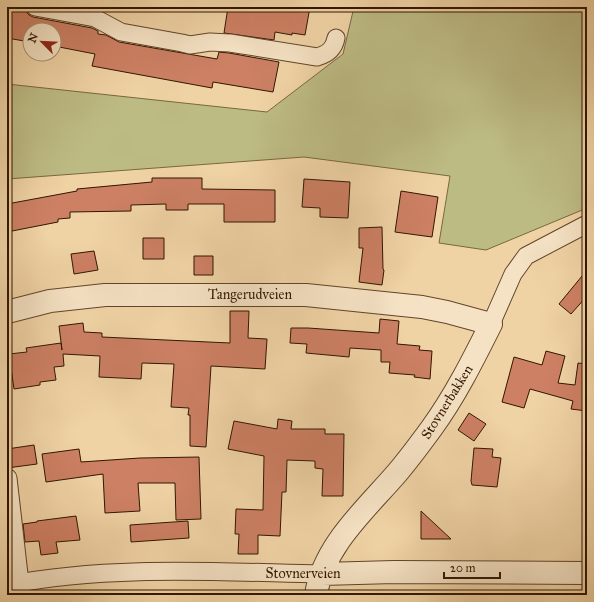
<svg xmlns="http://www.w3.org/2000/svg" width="594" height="602" viewBox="0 0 594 602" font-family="'IM FELL Great Primer',serif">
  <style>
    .green { fill: #bdbb84; stroke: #776842 }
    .building { fill: #cd8064; stroke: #311601 }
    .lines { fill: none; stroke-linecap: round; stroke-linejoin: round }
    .minor-casing { stroke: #61452a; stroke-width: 19 }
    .tertiary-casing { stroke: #61452a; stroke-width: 24 }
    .minor { stroke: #f5e2c4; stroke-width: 17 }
    .tertiary { stroke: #f5e2c4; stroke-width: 22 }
    .labels { text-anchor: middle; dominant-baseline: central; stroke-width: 3; stroke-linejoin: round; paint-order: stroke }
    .street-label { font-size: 14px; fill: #311601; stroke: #f5e2c4 }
  </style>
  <rect width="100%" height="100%" fill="#f0d3a5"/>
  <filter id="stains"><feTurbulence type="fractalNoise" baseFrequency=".005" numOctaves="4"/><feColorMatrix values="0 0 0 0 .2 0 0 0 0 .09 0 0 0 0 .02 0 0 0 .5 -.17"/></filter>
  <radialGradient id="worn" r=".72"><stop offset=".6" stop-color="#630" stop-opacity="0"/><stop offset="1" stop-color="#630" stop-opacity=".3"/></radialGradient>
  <path class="green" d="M354,7h233v201l-101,42 -47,-7 11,-67 -146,-19 -297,22v-95l260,28 76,-58z"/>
  <path class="building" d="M228,7h82l-5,28 -13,-2v2l-17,-3 -1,8 -50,-7z
    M7,8l19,3 3,4 4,2 59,11 6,3v3l8,1 13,7 98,17 2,-7 10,1 50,9 -6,30 -60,-10 -1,6 -120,-22 3,-12 -41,-8v-16h-24v12l-23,-4z
    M152,178h50v11l73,1v32h-51v-18h-36v6h-22v-6l-35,1v6l-61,1v6l-12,1v3l-51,10v-28l70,-13v-2l75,-7z
    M304,179l46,3 -2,36 -28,-1v-9l-18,-1z
    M401,191l37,6 -6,40 -37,-5z
    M382,227l1,42 1,1 -2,15 -23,-3 4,-34h-4v-20z
    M143,238h21v21h-21z
    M94,251l4,19 -24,4 -3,-20z
    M194,256h19v19h-19z
    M587,270v26l-16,18 -12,-10z
    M230,311h19l-1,27 19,1 -2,30 -54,-3 -5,81 -16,-1v-31h-2l1,-7 -18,-1 3,-43 -32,-1 -1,16 -42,-2 1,-21 -37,-2 1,12 -10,1 2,13 -16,2v3l-26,4 -5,-35 18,-2 -1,-4 35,-5 1,7 -3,-24 24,-3 1,9 18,1v4l128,6z
    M380,319l19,2 -2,23 23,2 -1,4 13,1 -2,28 -16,-2 1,-2 -26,-2 1,-11h-9v-12l-31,-2 -1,9 -43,-4 1,-9 -17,-1 1,-15h17l71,5z
    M546,351l19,5 -7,27 17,2 3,-22 9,1v47l-16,-2 2,-8 -43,-12 -6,19 -22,-6 12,-45 28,8z
    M469,413l17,11 -12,17 -16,-11z
    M278,419l14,2 -1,8h34v5h19l-1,62h-21l1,-27 -8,-1v-7l-28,-1 -1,32h-4l-2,44 -22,-1v19h-20l1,-20h-4l1,-25 27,1 1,-54 -36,-7 6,-28 43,8z
    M34,445l3,19 -30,4v-19z
    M474,448l19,1 -1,8 9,1 -4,29 -25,-2 -1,-4z
    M79,449l2,13 59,-4 59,-1 2,62 -25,1 -1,-37h-37l2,28 -35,2 -2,-39 -57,8 -4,-28z
    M421,511l30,28h-30z
    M76,516l4,24 -24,2 2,11 -17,2 -2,-14 -14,1 -2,-18 14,-2v-1z
    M188,521l1,17 -58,4 -1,-17z"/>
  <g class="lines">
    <defs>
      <path id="minor" d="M35,7l60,11 26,14 61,11 8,2 20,-3 20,1 87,14c11,-3 17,-8 19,-19
        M491,324l22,-50 13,-18 61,-32
        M8,478l12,105
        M7,585c104,-20 210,-13 315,-11"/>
      <path id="tertiary" d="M7,312l43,-11 55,-6h201l116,12 25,5 44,12c-18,36 -36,72 -60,105 -11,15 -22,30 -34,44 -30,35 -74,73 -81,122
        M322,574l72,-2 193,1"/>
    </defs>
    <use href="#minor" class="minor-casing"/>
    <use href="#tertiary" class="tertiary-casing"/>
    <use href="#minor" class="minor"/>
    <use href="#tertiary" class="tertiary"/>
  </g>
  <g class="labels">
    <g class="street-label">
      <text x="250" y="294">Tangerudveien</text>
      <text transform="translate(447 402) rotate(-58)">Stovnerbakken</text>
      <text x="303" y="573">Stovnerveien</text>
    </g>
  </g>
  <rect width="594" height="602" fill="none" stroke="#f0d3a5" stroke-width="24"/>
  <rect x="8" y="8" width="578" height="586" fill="none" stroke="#311601" stroke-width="2"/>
  <rect x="12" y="12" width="570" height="578" fill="none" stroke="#311601"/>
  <g transform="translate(42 42) rotate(294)"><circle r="19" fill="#f5e2c4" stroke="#a79076"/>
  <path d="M0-3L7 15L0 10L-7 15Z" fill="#8f2418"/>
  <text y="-6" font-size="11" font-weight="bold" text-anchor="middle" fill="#311601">N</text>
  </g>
  <path d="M444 572v6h56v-6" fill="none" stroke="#311601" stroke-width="2"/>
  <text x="450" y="572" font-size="12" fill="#311601" stroke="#f5e2c4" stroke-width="3" paint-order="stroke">20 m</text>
  <rect width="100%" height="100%" filter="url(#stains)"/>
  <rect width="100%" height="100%" fill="url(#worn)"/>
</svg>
